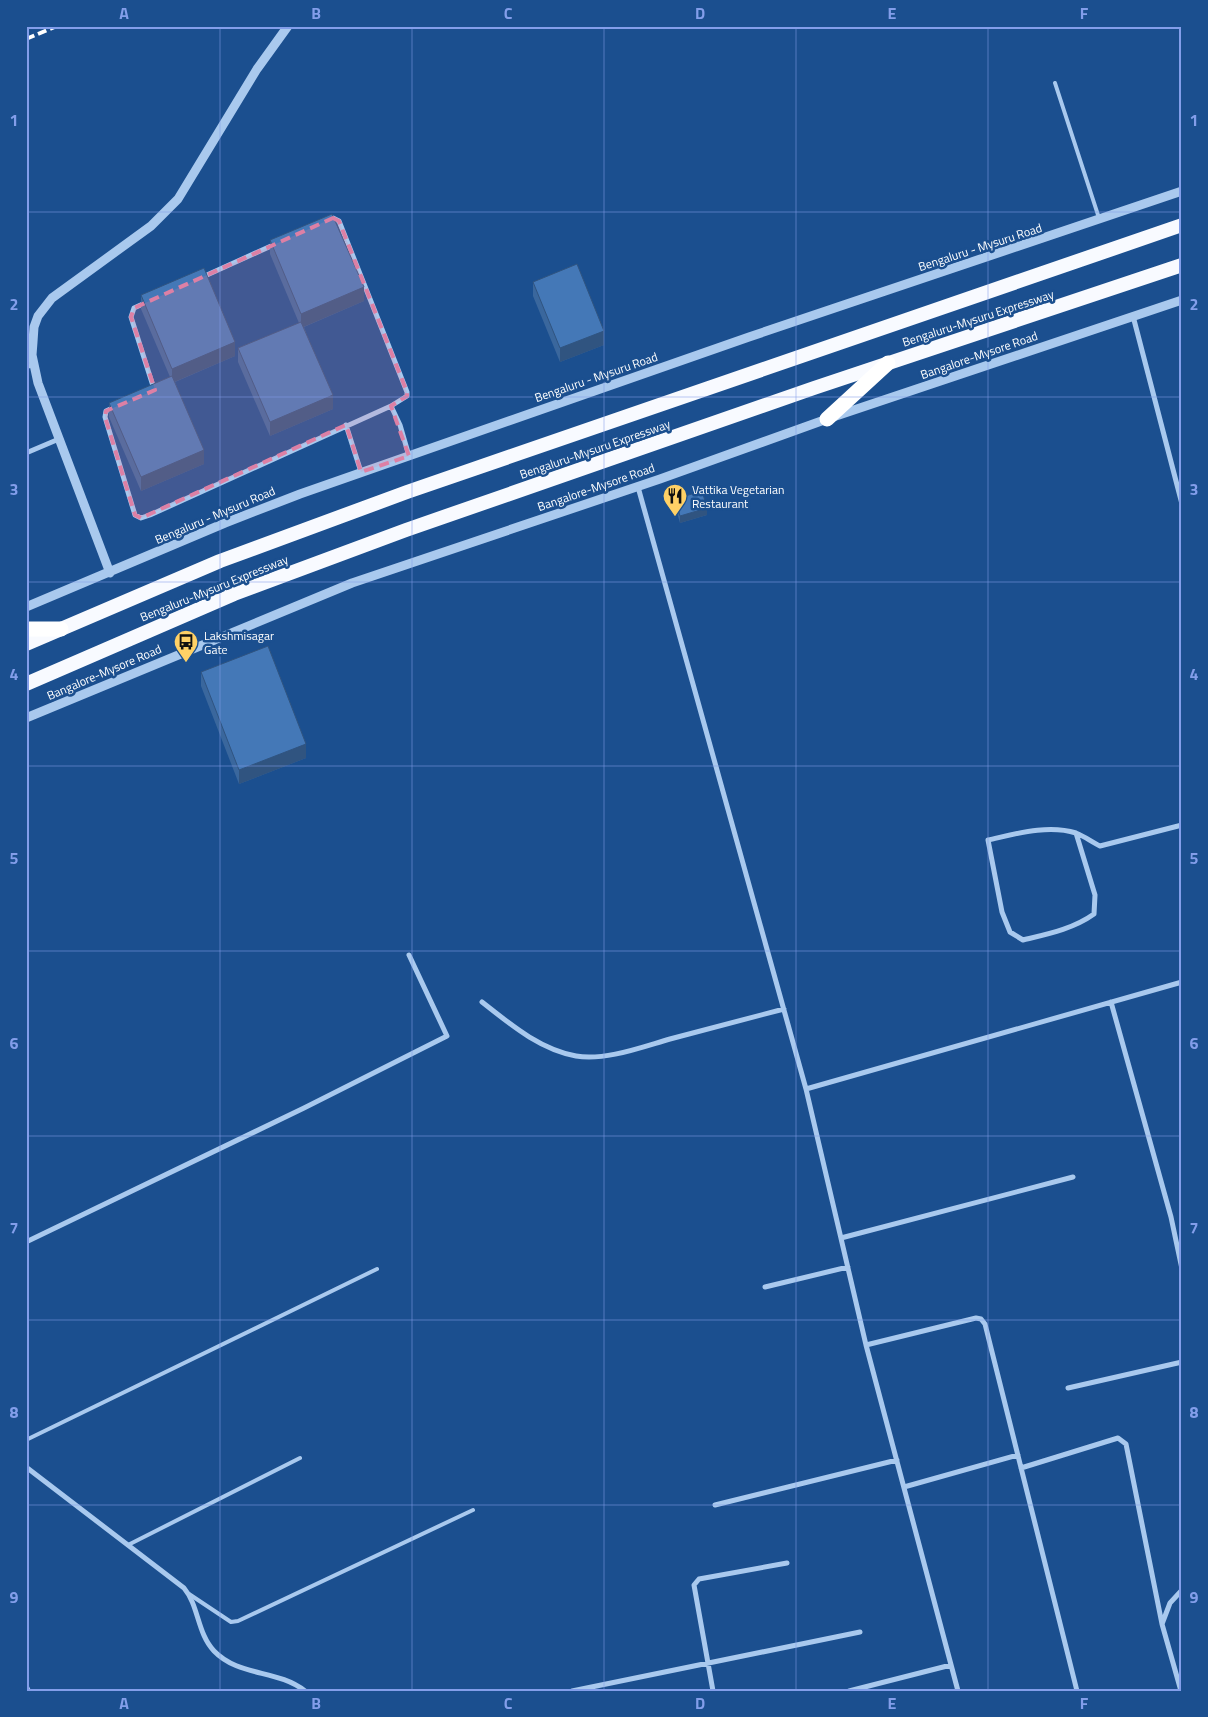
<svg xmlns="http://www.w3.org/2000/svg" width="1208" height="1717" viewBox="0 0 1208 1717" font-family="'Titillium Web',sans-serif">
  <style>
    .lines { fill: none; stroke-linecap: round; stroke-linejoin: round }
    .service { stroke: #a9c9ee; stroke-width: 4 }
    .minor { stroke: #a9c9ee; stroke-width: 5 }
    .tertiary { stroke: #a9c9ee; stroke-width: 9 }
    .trunk { stroke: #f8faff; stroke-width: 14 }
    .motorway { stroke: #fff; stroke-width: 15 }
    .rail { stroke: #fff; stroke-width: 4; stroke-dasharray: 9 4; stroke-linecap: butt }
    .wall { fill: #3a679d }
    .shaded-wall { fill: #305480 }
    .building { fill: #4478b7; stroke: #305480 }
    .marked { fill: #dd80a5; fill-opacity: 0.2; stroke: #dd80a5; stroke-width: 4; stroke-dasharray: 10 6; stroke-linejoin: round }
    .grid { fill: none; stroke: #839eea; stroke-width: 1; stroke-opacity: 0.55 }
    .labels { text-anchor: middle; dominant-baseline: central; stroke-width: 5; stroke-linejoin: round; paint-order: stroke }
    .street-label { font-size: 12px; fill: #fff; stroke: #1b4f8f }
    .poi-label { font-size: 12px; fill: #fff; stroke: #1b4f8f; text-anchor: start }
    .neatline { fill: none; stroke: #839eea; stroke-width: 2 }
    .grid-label { font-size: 16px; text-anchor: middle; font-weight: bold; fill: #839eea }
  </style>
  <rect width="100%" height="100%" fill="#1b4f8f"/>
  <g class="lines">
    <path class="service" d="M1055,83l44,135
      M26,1440l351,-171
      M128,1545l172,-87
      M189,1594l42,28 7,-1 235,-111
      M26,1685l3,6"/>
    <path class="minor" d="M333,218l6,3 68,171v4l-16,10 -241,109 -9,3 -6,-3 -30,-98 1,-6 48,-22 -23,-72 3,-9z
      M1133,316l49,188
      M26,367l8,-3
      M391,406l9,19 9,31
      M346,425l15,47
      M26,453l33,-14
      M638,487l168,602 60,256 92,346
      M1076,833l19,62 -1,19c-21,15 -46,20 -71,26l-13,-8 -8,-20 -14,-72c27,-6 60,-16 88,-7 8,3 16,9 24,13l82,-21
      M482,1002c28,22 57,47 94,54 29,5 66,-9 94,-17 38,-10 76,-20 114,-30
      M1111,1002l60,215 11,52
      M806,1089l376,-107
      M841,1238l232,-61
      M26,1242l278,-134 143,-72 -38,-81
      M765,1287l83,-20
      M866,1345l110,-27 5,1 4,5 92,367
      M1068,1388l114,-26
      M26,1467l158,121c15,18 13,45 30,63 25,26 63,18 91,40
      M1021,1468l97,-30 8,6 36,180 8,-21 12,-13
      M904,1487l114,-32
      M715,1505l182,-45
      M1162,1624l19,67
      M572,1691l288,-59
      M713,1691l-19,-106 5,-6 88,-16
      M849,1691l102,-26"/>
    <path class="tertiary" d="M110,573l-72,-190 -6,-28 1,-13 1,-15 4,-11 14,-18 99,-72 27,-27 79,-130 31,-43
      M26,607l199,-84 75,-29 449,-157 433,-146
      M26,718l326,-135 308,-104 167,-60 355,-119"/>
    <path class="trunk" d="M26,644l194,-83 187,-69 775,-267
      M26,684l208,-90 172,-64 408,-142 368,-123"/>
    <path class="motorway" d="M827,419l61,-56
      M26,629h35"/>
    <path class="rail" d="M26,27l1,-1
      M26,39l31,-13"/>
  </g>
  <path class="wall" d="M270,240l94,61 -60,26 29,82 -63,27 -32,-74v-14l61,-25 -29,-69z
    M533,282l71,63 -44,17 -27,-66z
    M141,295l94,61 -60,26 29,82 -63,27 -32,-74v-14l61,-26 -29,-68z
    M675,499l32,16 -27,8 -5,-17z
    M201,672l105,86 -67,26 -38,-98z"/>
  <path class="shaded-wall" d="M364,287v14l-63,27v-14z
    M604,331v14l-44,17v-14z
    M235,342v14l-63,27v-14z
    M333,395v14l-63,27v-14z
    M204,450v14l-63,27v-14z
    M707,508v7l-27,8v-7z
    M306,744v14l-67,26v-14z"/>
  <path class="building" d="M332,214l32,73 -63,27 -31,-74z
    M577,264l27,67 -44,17 -27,-66z
    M204,268l31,74 -63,27 -31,-74z
    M301,322l32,73 -63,27 -32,-74z
    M172,376l32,74 -63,27 -32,-74z
    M702,491l5,17 -27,8 -5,-17z
    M268,646l38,98 -67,26 -38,-98z"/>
  <path class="marked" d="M333,218l6,3 68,171v4l-16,10 18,50 -48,16 -15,-47 -205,93 -6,-3 -30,-98 1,-6 49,-21 -24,-73 3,-9z"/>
  <path class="grid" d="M220,26v1665M412,26v1665M604,26v1665M796,26v1665M988,26v1665M26,212h1156M26,397h1156M26,582h1156M26,766h1156M26,951h1156M26,1136h1156M26,1320h1156M26,1505h1156"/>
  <defs>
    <symbol id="restaurant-pin" viewBox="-11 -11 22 30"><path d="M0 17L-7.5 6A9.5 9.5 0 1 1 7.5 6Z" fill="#ffd166" stroke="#1b4f8f"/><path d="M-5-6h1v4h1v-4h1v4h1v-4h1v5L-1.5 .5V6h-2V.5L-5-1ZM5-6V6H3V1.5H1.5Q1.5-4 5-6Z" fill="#111"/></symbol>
    <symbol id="bus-pin" viewBox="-11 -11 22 30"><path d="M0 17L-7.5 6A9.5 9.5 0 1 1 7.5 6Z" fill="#ffd166" stroke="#1b4f8f"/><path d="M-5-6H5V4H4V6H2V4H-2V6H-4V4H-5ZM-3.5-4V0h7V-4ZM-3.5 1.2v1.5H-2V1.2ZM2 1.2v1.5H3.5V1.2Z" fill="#111"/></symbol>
  </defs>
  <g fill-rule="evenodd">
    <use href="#restaurant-pin" x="661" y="482" width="28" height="38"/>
    <use href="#bus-pin" x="172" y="628" width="28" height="38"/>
  </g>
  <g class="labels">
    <g class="street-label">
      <text transform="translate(980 247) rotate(-18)">Bengaluru - Mysuru Road</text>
      <text transform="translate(978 318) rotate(-18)">Bengaluru-Mysuru Expressway</text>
      <text transform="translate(979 355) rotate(-19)">Bangalore-Mysore Road</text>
      <text transform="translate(596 377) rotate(-19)">Bengaluru - Mysuru Road</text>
      <text transform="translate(595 449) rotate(-19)">Bengaluru-Mysuru Expressway</text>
      <text transform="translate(596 487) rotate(-19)">Bangalore-Mysore Road</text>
      <text transform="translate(215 515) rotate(-23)">Bengaluru - Mysuru Road</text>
      <text transform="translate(214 588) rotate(-22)">Bengaluru-Mysuru Expressway</text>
      <text transform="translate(104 672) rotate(-23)">Bangalore-Mysore Road</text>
    </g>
    <g class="poi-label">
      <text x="692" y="489">Vattika Vegetarian<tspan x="692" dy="14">Restaurant</tspan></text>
      <text x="204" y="635">Lakshmisagar<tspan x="204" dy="14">Gate</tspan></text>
    </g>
  </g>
  <rect width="1208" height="1717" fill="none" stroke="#1b4f8f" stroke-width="55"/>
  <rect x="28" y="28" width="1152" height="1662" class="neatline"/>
  <g class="grid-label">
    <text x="124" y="19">A</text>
    <text x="316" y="19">B</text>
    <text x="508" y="19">C</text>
    <text x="700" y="19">D</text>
    <text x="892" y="19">E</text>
    <text x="1084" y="19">F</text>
    <text x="14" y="126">1</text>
    <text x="1194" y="126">1</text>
    <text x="14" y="310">2</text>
    <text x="1194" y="310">2</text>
    <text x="14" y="495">3</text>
    <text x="1194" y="495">3</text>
    <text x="14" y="680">4</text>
    <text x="1194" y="680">4</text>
    <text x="14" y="864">5</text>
    <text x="1194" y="864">5</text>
    <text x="14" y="1049">6</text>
    <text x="1194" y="1049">6</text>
    <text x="14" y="1234">7</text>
    <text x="1194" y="1234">7</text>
    <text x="14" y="1418">8</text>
    <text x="1194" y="1418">8</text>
    <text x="14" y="1603">9</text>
    <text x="1194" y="1603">9</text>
    <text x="124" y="1709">A</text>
    <text x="316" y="1709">B</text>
    <text x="508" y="1709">C</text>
    <text x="700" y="1709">D</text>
    <text x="892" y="1709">E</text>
    <text x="1084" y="1709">F</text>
  </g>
</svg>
